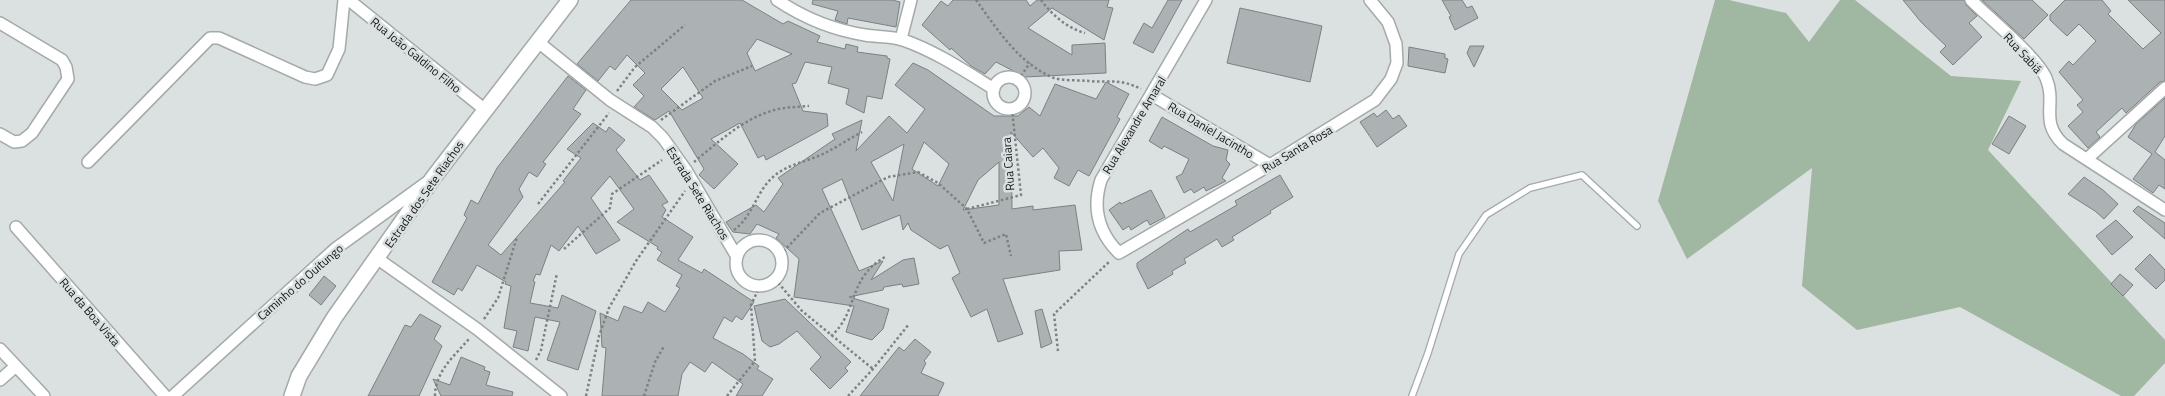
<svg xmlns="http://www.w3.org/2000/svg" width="2165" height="396" viewBox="0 0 2165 396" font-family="'Titillium Web',sans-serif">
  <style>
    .green { fill: #a0b7a1 }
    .building { fill: #acb2b3; stroke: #7b8181; fill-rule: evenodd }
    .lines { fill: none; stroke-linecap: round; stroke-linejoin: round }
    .service-casing { stroke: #a4aaa9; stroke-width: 8 }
    .minor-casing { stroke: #a4aaa9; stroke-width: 14 }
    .tertiary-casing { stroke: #a4aaa9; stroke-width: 18 }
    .path { stroke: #7d8181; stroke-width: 2.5; stroke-dasharray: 2.5 2.5; stroke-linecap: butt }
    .service { stroke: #fff; stroke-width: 5.5 }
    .minor { stroke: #fff; stroke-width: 11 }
    .tertiary { stroke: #fff; stroke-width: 15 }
    .labels { text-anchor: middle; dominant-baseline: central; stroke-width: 5; stroke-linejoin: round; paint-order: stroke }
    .street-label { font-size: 12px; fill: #131515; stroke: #dbe1e1 }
  </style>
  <rect width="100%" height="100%" fill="#dbe1e1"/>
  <path class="green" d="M1715,0h14l57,13 23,29 31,-42h15l96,76 70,5 -33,69 177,190v23l-31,33h-13l-161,-89 -103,23 -55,-44 10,-118 -125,91 -29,-58z"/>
  <path class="building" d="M631,0h111l41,24 5,-3 32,15 -3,6 28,7 1,-5 12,3 -1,5 30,4v2l3,1 -8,40 -15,-3 -3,17 -18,-9 3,-15 -21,-6 4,-16 -27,-5 -9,21 -4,1 11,27 24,3 1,12 -62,34 -2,-5 -6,3 -18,-35 -29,16 27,25 -24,25 -15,-14 5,-6 -35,-58 -14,9 -21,-13 10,-11 -11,-11 12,-12 -18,-18 -12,15 -5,-4 -12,15 -21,-17zM757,39l35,15 -37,17 -8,-18zM683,67l20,31 -21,12 -21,-21z
    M813,0h79l8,2 -4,25 -48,-9 -1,6 -12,-4 3,-9 -26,-7z
    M953,0h73l4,6 7,-6h72l-2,7 6,1 -9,32 -52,-32 -24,20 44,27v-10l33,-2 1,30 -81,4 -29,-15 -11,12 -14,-8 -20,-18 -1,2 -28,-25 19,-24 7,5z
    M1168,0h14l-29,53 -20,-10 11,-20 8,5z
    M1442,0h20l5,8 5,-2 6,12 -23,12 -6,-13 2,-1z
    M1903,0h61l2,5 11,11 -8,7 13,14 -29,28 -13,-13 6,-6 -25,-24z
    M1982,0h50l16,15 -24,24z
    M2065,0h37l9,11 -3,3 35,35 18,-16 -33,-33h37v81l-5,1 -34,31 -4,-5 -26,24 4,5 -12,11 -20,-22 15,-14 -6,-7 6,-5 -24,-28 10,-11 4,4 23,-24 -17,-17 -12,12 -17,-16v-5z
    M1240,8l82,18 -12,56 -83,-19z
    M1470,46h14l-10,21 -7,-14z
    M1409,47l36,7v4l3,1 -3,14 -37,-7z
    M913,63l15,7 66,46h24l11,-9 11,9 15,-32 41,15 10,-17 23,12 -12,23 3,2 -31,57 -11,-6 -9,16 -15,-8 5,-10 -16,-20 -10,9 -22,-25 1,77 21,-3v4l42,-5 7,45 -23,1 1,19 -57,9 20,55 -25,8 -11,-33 -16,8 -19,-39 8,-5 -12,-28 -8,4 -29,-19 -3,-7 -5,7 -3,-15 -38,15 -20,-51 -20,10 37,82 24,-10 -12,19 32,-20 11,-2 5,26 -16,3 -1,-3 -18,3 -1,3 -34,7 40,12 -6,20 -11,11 -26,-8 8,-26 -60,-9 5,-38 -23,-21 3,-4 -22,-10 -7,10 -17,-2 -7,-10 30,-17 8,7 19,-28 -5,-6 57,-39 -3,-5 30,-14 -6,31 33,-35 18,17 18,-24 -30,-24zM924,142l25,22 -11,22 -26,-17zM904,144l-11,57 -22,-39zM999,162v43l-36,5 15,-30z
    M568,76l18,14 -13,19 8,5 -38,48 3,2 -9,13 -8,-5 -10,17 4,8 -35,48 13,10 64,-73 -2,-1 18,-23 -14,-9 26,-26 13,9 3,-5 16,13 -9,10 24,30 9,-5 19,27 -6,3 4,5 -4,7 31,20 -15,23 24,13 2,-4 50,33 -12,18 -6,-4 -4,6 -8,-5 -11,21 30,16 16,12 -2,3 16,10 -11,17h-26l7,-12 -31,-22 -7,10 -15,-10 -8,12 -4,22h-76l4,-48 -4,-1 -2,-34 18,8 6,-15 18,7 6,-11 17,10 15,-24 -4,-2 6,-11 -25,-15 5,-8 -5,-3 1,-2 -41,-25 17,-13 -24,-33 -19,22 29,42 -24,14 -18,-28 -19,25 -8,-6 -11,30 -4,-1 -3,7 2,1 -5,21 28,5 4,-13 34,16 -18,59 -31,-10 13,-38 -25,-5 -7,34 -15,-4 4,-16 -13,-3 7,-42 -6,-2 1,-2 -29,-17 -15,26 -4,-3 -4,7 -22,-13 35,-64 -3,-3 7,-15 7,4 19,-36z
    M2165,98v38l-10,16 10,8v29l-6,-4 -6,8 -20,-14 19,-25 -24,-17 8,-13z
    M1386,110l7,9 6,-4 8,11 -30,21 -17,-25 14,-9 3,4z
    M2009,116l17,10 -17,28 -17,-10z
    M1162,117l51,29 15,4 -2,10 4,4 -8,14 4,3 -20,10 -2,-4 -10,6 -3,-4 -7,4 -8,-16 6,-3 7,-15 -25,-13 -2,3 -13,-8z
    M1280,175l13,22 -23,14 1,2 -39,24 2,3 -12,7 -5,-8 -33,20 2,4 -14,8 1,3 -25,15 -11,-22v-4l51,-34 2,3 47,-27 -2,-4z
    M2084,177l19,13 15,14 -14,15 -9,-8 -27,-17z
    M1151,190l14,27 -15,8 -3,-5 -16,10 -2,-4 -6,4 -14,-20 11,-8 1,2z
    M2138,206l27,17v16l-32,-28z
    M2116,220l17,17 -21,18 -16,-19z
    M2150,254l15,16v10l-9,9 -21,-20z
    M2120,274l13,11 -10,11 -12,-12z
    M324,276l12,10 -15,19 -12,-10z
    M785,299l66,63 -6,6 3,3 -18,18 -20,-20 11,-12 -24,-26 -18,13 -9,3 -8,-6 -8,-35z
    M1042,309l10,34 -11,5 -6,-37z
    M420,314l21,12 -7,13 8,7 -23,50h-51l37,-71 6,2z
    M915,339l16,13 -7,9 2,2 -5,10 23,10 -6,13h-78l39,-49 5,4z
    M461,357l24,10 -1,3 6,2 -4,13 27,7 -1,4h-71l-8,-17 17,6z"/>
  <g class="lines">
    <defs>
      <path id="service" d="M1412,396l16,-43 31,-99 27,-39 44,-27 52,-13 55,51"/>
      <path id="minor" d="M349,0l135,109
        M777,0c27,18 56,30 88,35 12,2 26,1 38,5 32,11 62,31 91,49
        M1206,0l-105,180c-9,28 -3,52 18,73l151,-88 105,-65 16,-21 6,-16 -1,-19 -8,-22 -18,-22
        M1971,0c18,18 66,57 75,78 11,26 -7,43 17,66l102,66
        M0,23l62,37 4,7 2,12 -36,54 -10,8 -8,1 -14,-8
        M901,39l10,-39
        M537,41l73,59 42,27 11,11 23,32 51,87
        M993 93a16 16 0 1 1 32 0a16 16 0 1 1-32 0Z
        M1152,95l118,70
        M2088,158l77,-70
        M88,162l122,-124h9l86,39 10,2 12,-4 12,-26 5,-49
        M16,227l149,169
        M736 263a23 23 0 1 1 46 0a23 23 0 1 1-46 0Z
        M378,259l99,70 84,67
        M0,349l44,47
        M0,380l16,-14
        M173,396l162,-147 91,-66"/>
      <path id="tertiary" d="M292,396l7,-20 35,-58 99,-140 137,-178"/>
    </defs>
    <use href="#service" class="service-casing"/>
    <use href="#minor" class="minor-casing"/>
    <use href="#tertiary" class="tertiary-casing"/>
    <path class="path" d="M976,0c21,29 43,64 78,78 10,3 24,2 35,3 22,2 30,-3 52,8
      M1041,0c11,15 26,28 44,33
      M1018,80l12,-17
      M617,91l18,-24 50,-42
      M661,120l54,-39 37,-15
      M694,162c24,-20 49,-43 80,-52 11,-3 23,-3 35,-4
      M538,204l71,-91
      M967,209l54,-14 -9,-86
      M734,230c19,-14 22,-38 39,-53 14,-13 34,-15 52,-24 12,-6 24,-14 37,-21
      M564,249l46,-41 2,-14 50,-34
      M780,255l40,-42 68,-36 30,-5 20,11 29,26 17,34 22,-9 5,22
      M775,279l27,32 71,58
      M484,319l14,-21 19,-61
      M831,336c28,-24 16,-59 56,-80
      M1058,351l-4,-37 56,-53
      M536,360l5,-10 16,-77
      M435,396c0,-24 19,-40 34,-57
      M586,396l13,-60 10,-28 27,-47 49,-70
      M644,396l11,-34 9,-16
      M727,396l28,-35 -4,-56 9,-19
      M848,396l25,-27 36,-45"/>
    <use href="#service" class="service"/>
    <use href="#minor" class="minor"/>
    <use href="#tertiary" class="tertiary"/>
  </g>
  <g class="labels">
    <g class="street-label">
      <text transform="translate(2023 53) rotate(47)">Rua Sabiá</text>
      <text transform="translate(416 55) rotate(39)">Rua João Galdino Filho</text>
      <text transform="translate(1134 125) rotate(-59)">Rua Alexandre Amaral</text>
      <text transform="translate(1211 130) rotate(31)">Rua Daniel Jacintho</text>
      <text transform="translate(1297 149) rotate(-31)">Rua Santa Rosa</text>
      <text transform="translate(1008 164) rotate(-94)">Rua Caiara</text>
      <text transform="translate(698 193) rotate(58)">Estrada Sete Riachos</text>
      <text transform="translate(424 194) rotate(-55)">Estrada dos Sete Riachos</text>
      <text transform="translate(300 282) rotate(-41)">Caminho do Ouitungo</text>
      <text transform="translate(90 312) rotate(49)">Rua da Boa Vista</text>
    </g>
  </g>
</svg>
